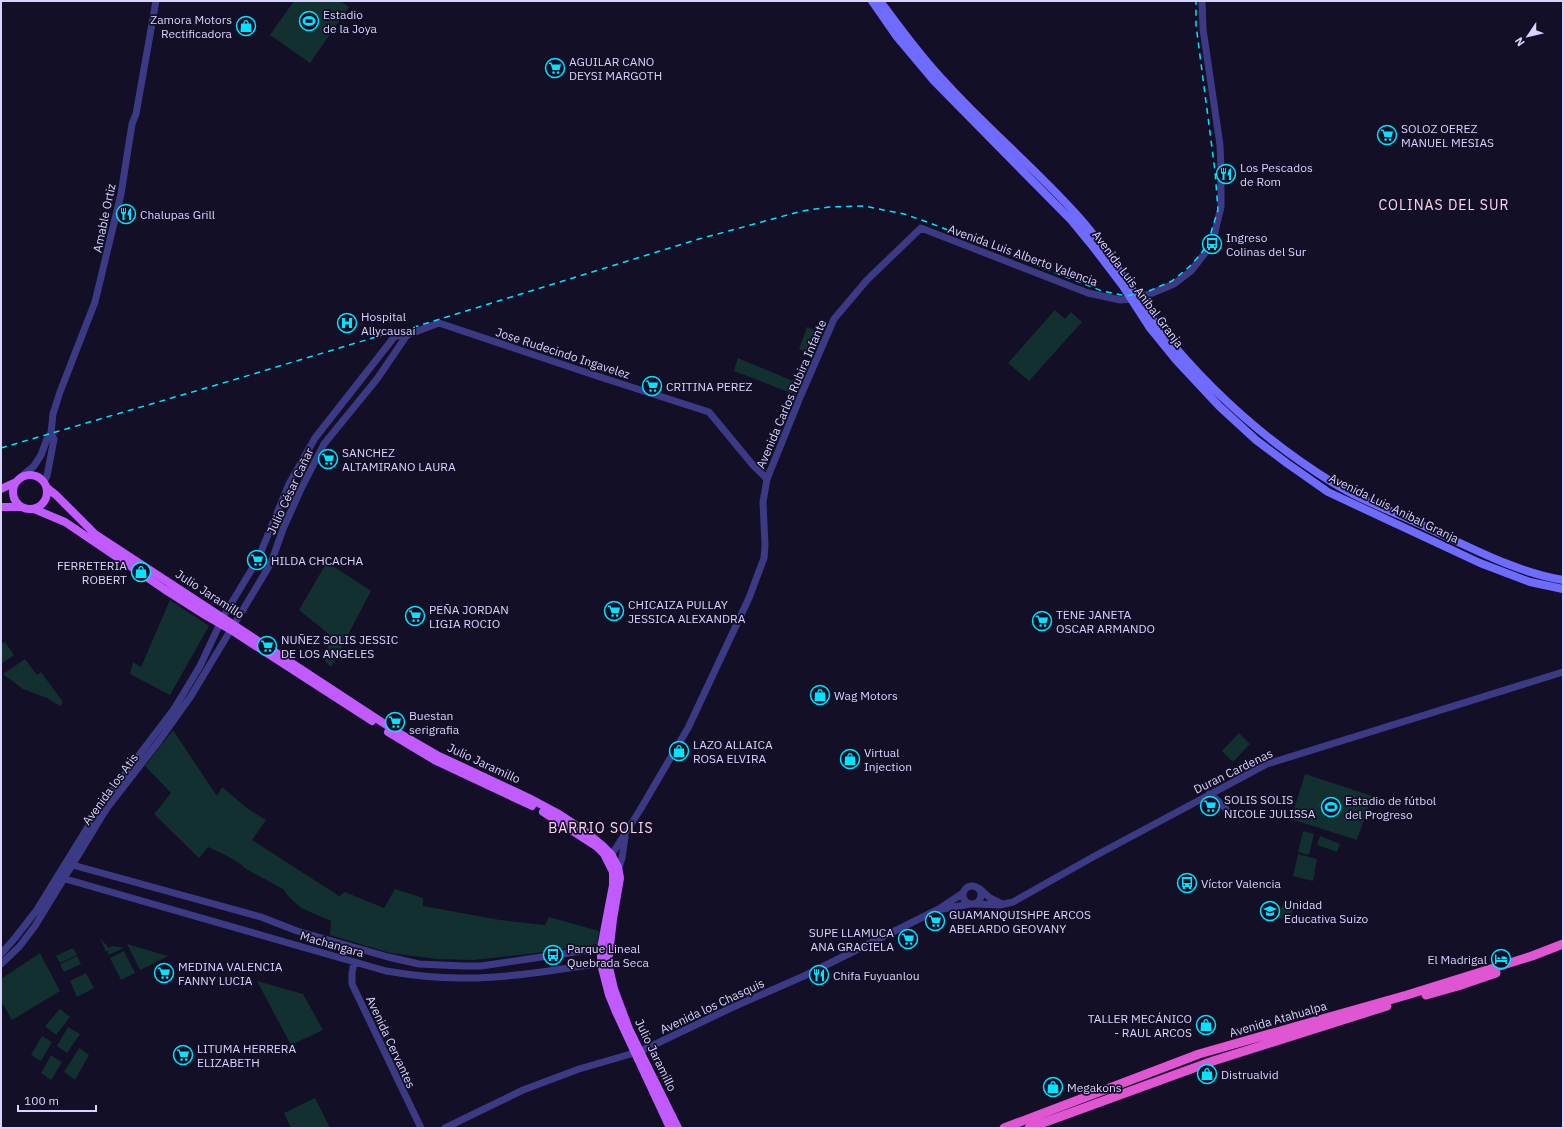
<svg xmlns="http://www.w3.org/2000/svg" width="1564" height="1129" viewBox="0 0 1564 1129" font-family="'IBM Plex Sans',sans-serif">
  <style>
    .green { fill: #12302f }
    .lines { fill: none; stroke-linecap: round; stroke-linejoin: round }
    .tertiary { stroke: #3d3a85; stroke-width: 7 }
    .secondary { stroke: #6f6bff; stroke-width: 8 }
    .primary { stroke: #c25bff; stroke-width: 8 }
    .trunk { stroke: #e055d1; stroke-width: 9 }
    .rail { stroke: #00e5ff; stroke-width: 1.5; stroke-dasharray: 6 5; stroke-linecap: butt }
    .labels { text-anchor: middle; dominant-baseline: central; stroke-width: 3.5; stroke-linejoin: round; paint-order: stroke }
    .poi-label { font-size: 12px; fill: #d9d4ff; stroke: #130f26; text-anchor: start }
    .street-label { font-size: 12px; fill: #d9d4ff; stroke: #130f26 }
    .quarter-label { font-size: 14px; letter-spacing: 1px; fill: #ffd6f0; stroke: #130f26 }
  </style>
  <rect width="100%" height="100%" fill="#130f26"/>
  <path class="green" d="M294,1h46l9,6 -39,56 -40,-28z
    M1055,310l10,9 6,-7 11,10 -53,59 -21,-18z
    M807,327l14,6 -9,22 -13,-6z
    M738,358l62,26 -4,11 -62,-24z
    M327,562l44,29 -40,76 -6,-6 5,-26 -31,-25z
    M170,600l39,26 -39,69 -40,-21 3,-12 8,5z
    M5,642l9,13 -13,9 1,-21z
    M25,659l12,16 4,-3 22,30 -3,4 -13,-8 -24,-9 -20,-15z
    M173,730l44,66 5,-9 26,22 18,11 -14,20 87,56 6,-4 39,16 11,-19 28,9v8l77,14 45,5 4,-8 50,14 -2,13 -68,10 -56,6 -36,-1 -47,-6 -60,-18 1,-14 -30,-13 -12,-11 -6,-8 -37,-20 -8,-7 -15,-8 -15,-7 -9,11 -45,-44 17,-21 -26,-27z
    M1239,733l11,11 -17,18 -11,-11z
    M1305,774l67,22 -15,44 -66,-21z
    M1303,831l11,3 -5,21 -11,-3z
    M1320,836l20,8 -3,8 -20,-7z
    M1298,854l19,5 -2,11h-3l3,1 -2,10 -20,-5z
    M1285,899l10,5 -7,18 -11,-5z
    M100,938l9,10 3,-2 12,2 -16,7v-5l-2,2z
    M127,944l41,12 -28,14z
    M73,948l4,7 -17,8 -4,-7z
    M124,951l11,22 -14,7 -11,-22z
    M40,953l20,38 -48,29 -11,-19v-22z
    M77,956l4,8 -17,8 -4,-8z
    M86,973l8,15 -17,9 -7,-16z
    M257,981l46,13 20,36 -32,15z
    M60,1009l10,8 -14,18 -11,-9z
    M68,1027l12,7 -13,19 -10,-7z
    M42,1036l10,6 -11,19 -10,-6z
    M79,1048l10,7 -14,25 -11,-8z
    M51,1055l11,7 -11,18 -10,-7z
    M315,1098l15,30h-39l-7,-15z"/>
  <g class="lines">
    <path class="tertiary" d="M22,476l12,-10 7,-11 6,-16 4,-6 2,-19 7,-22 35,-90 26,-108 11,-70 4,-10 20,-113
      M44,482l3,-6 7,-37 -3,-6
      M1209,794l7,5 10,10
      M609,859l31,-49 48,-82 61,-130 15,-40 1,-13 -2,-43 4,-23 34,-84 33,-76 33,-39 54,-52 167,65 32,7 11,-1 19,-5 24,-10 17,-13 21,-27 9,-37v-39l-1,-23 -17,-116 -1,-28
      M69,864l192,53 36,14 91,26 31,7 44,2h18l128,-19
      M618,871l4,-13 3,-21
      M62,878l324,93c24,4 48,7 73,7 49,1 98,-9 146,-15
      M963 895a9 9 0 1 1 18 0a9 9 0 1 1-18 0Z
      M980,889l10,9 12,6
      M975,904l25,1 13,-3 80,-45 174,-93 296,-92
      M943,909l27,-5
      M1,954l14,-16 21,-27 66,-107 72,-95 14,-23 12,-20 23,-49 35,-58 31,-75 26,-46 80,-102 12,-1 32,-12 158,53 112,36 43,52 15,15
      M354,962l-2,11v11l69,144
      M1,964l18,-17 16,-21 72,-118 52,-67 32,-45 80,-133 12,-34 18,-40 23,-45 53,-65 30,-44
      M445,1128l78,-38 56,-21 62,-18 90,-43 73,-32 135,-67 24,-16"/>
    <path class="secondary" d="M872,1l25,36 37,44 137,139 23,28 29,38 27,42 26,32 43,46 37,34 32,24 40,28 152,71 50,19 33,7
      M880,1c20,27 40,55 63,79 42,47 91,87 133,134 32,35 55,77 84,115 49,61 108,114 175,155 28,18 61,28 91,43 44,20 89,45 137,53"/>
    <path class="primary" d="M13 492a17 17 0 1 1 34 0a17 17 0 1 1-34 0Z
      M47,488l9,7 39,39 302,198 40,23 92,43 30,16 26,17 18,15 8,8 7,13 2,11 -7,41 -5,44 6,26 15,40 49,99
      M1,489l15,-7
      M1,507h20
      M34,509l31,13 99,67 41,26 26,15 141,91
      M388,732l48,29 96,45
      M543,812l54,35 7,7 9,18v13l-12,63v16l8,31 7,17 54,116"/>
    <path class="trunk" d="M1426,995l32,-9 38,-13
      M1004,1128l195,-74 208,-59 125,-39 31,-12
      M1029,1128l184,-67 174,-55"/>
    <path class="rail" d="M1,448l239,-70 159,-48 12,-2 288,-89 103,-28 27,-4 35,-1 40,8 26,9 172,68 25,5 22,-5 23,-10 17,-14 12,-13 7,-12 10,-32 -3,-39 -19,-146v-24"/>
  </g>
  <defs>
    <symbol id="stadium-ring" viewBox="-11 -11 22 22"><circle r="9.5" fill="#130f26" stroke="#00e5ff" stroke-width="1.5"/><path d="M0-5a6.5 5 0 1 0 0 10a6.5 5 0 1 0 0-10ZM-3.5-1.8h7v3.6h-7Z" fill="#00e5ff"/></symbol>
    <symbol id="shop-ring" viewBox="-11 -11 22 22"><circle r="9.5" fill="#130f26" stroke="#00e5ff" stroke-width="1.5"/><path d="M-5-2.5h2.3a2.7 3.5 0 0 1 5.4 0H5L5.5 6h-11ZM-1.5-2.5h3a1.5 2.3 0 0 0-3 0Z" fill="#00e5ff"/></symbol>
    <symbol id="supermarket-ring" viewBox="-11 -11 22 22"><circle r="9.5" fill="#130f26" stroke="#00e5ff" stroke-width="1.5"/><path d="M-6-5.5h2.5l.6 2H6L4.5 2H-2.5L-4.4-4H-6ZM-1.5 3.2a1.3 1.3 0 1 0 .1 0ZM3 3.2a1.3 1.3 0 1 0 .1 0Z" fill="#00e5ff"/></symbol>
    <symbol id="restaurant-ring" viewBox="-11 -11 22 22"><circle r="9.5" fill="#130f26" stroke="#00e5ff" stroke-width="1.5"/><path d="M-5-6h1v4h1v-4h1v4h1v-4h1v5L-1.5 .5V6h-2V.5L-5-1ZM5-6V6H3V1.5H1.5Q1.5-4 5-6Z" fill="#00e5ff"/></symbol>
    <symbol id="bus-ring" viewBox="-11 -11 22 22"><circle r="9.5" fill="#130f26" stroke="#00e5ff" stroke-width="1.5"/><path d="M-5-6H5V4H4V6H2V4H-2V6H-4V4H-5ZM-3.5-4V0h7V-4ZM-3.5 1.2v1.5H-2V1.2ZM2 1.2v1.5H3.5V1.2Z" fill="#00e5ff"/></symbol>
    <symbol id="hospital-ring" viewBox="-11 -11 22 22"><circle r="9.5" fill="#130f26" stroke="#00e5ff" stroke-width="1.5"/><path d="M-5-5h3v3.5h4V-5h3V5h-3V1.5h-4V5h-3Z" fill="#00e5ff"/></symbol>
    <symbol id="school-ring" viewBox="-11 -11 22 22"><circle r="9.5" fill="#130f26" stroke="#00e5ff" stroke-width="1.5"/><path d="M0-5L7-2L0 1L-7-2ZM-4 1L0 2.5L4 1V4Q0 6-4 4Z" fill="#00e5ff"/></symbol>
    <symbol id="hotel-ring" viewBox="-11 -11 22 22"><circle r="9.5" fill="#130f26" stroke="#00e5ff" stroke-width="1.5"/><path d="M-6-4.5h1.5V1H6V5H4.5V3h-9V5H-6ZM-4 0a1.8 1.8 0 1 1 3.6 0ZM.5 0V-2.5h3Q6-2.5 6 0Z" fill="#00e5ff"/></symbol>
  </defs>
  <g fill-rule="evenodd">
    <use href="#stadium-ring" x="298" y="10" width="22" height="22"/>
    <use href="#shop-ring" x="235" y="15" width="22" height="22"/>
    <use href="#supermarket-ring" x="544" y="57" width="22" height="22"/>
    <use href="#supermarket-ring" x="1376" y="124" width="22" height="22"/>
    <use href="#restaurant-ring" x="1215" y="163" width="22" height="22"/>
    <use href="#restaurant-ring" x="115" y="203" width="22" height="22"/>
    <use href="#bus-ring" x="1201" y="233" width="22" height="22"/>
    <use href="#hospital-ring" x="336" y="312" width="22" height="22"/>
    <use href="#supermarket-ring" x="641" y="375" width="22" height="22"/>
    <use href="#supermarket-ring" x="317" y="448" width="22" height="22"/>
    <use href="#supermarket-ring" x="246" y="549" width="22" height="22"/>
    <use href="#shop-ring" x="130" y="561" width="22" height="22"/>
    <use href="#supermarket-ring" x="603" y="600" width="22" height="22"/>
    <use href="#supermarket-ring" x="404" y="605" width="22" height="22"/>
    <use href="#supermarket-ring" x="1031" y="610" width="22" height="22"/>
    <use href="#supermarket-ring" x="256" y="635" width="22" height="22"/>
    <use href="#shop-ring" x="809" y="684" width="22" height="22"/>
    <use href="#supermarket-ring" x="384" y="711" width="22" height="22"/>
    <use href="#shop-ring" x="668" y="740" width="22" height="22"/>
    <use href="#shop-ring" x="839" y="748" width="22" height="22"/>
    <use href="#supermarket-ring" x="1199" y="795" width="22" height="22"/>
    <use href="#stadium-ring" x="1320" y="796" width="22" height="22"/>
    <use href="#bus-ring" x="1176" y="872" width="22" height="22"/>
    <use href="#school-ring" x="1259" y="900" width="22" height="22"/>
    <use href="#supermarket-ring" x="924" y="910" width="22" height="22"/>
    <use href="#supermarket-ring" x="897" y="928" width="22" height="22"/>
    <use href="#bus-ring" x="542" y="944" width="22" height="22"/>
    <use href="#hotel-ring" x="1490" y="948" width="22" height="22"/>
    <use href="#supermarket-ring" x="153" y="962" width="22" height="22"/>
    <use href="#restaurant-ring" x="808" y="964" width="22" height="22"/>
    <use href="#shop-ring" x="1195" y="1014" width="22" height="22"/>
    <use href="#supermarket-ring" x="172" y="1044" width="22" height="22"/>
    <use href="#shop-ring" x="1196" y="1063" width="22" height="22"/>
    <use href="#shop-ring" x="1042" y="1076" width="22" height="22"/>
  </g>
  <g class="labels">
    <g class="poi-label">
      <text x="323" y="14">Estadio<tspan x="323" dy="14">de la Joya</tspan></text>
      <text x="232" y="19" text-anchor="end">Zamora Motors<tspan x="232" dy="14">Rectificadora</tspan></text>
      <text x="569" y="61">AGUILAR CANO<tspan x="569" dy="14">DEYSI MARGOTH</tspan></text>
      <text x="1401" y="128">SOLOZ OEREZ<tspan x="1401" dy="14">MANUEL MESIAS</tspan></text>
      <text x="1240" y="167">Los Pescados<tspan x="1240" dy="14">de Rom</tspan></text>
      <text x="140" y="214">Chalupas Grill</text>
      <text x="1226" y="237">Ingreso<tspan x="1226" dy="14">Colinas del Sur</tspan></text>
      <text x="361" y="316">Hospital<tspan x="361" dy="14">Allycausai</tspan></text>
      <text x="666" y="386">CRITINA PEREZ</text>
      <text x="342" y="452">SANCHEZ<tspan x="342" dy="14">ALTAMIRANO LAURA</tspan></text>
      <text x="271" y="560">HILDA CHCACHA</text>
      <text x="127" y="565" text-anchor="end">FERRETERIA<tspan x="127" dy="14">ROBERT</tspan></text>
      <text x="628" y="604">CHICAIZA PULLAY<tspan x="628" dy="14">JESSICA ALEXANDRA</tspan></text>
      <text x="429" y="609">PEÑA JORDAN<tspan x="429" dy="14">LIGIA ROCIO</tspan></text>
      <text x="1056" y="614">TENE JANETA<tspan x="1056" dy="14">OSCAR ARMANDO</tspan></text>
      <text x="281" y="639">NUÑEZ SOLIS JESSIC<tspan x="281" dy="14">DE LOS ANGELES</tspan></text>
      <text x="834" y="695">Wag Motors</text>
      <text x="409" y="715">Buestan<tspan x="409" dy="14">serigrafia</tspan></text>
      <text x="693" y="744">LAZO ALLAICA<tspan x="693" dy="14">ROSA ELVIRA</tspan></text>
      <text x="864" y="752">Virtual<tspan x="864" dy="14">Injection</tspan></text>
      <text x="1224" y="799">SOLIS SOLIS<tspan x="1224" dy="14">NICOLE JULISSA</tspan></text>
      <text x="1345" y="800">Estadio de fútbol<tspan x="1345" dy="14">del Progreso</tspan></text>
      <text x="1201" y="883">Víctor Valencia</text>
      <text x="1284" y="904">Unidad<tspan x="1284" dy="14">Educativa Suizo</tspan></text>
      <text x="949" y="914">GUAMANQUISHPE ARCOS<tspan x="949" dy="14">ABELARDO GEOVANY</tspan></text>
      <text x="894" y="932" text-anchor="end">SUPE LLAMUCA<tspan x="894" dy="14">ANA GRACIELA</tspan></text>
      <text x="567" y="948">Parque Lineal<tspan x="567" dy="14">Quebrada Seca</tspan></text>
      <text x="1487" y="959" text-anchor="end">El Madrigal</text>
      <text x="178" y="966">MEDINA VALENCIA<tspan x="178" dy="14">FANNY LUCIA</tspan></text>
      <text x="833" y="975">Chifa Fuyuanlou</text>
      <text x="1192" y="1018" text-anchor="end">TALLER MECÁNICO<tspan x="1192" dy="14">- RAUL ARCOS</tspan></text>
      <text x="197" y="1048">LITUMA HERRERA<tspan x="197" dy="14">ELIZABETH</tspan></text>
      <text x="1221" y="1074">Distrualvid</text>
      <text x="1067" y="1087">Megakons</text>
    </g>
    <g class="street-label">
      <text transform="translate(104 218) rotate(-78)">Amable Ortiz</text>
      <text transform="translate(1023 255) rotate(20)">Avenida Luis Alberto Valencia</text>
      <text transform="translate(1138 289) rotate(53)">Avenida Luis Anibal Granja</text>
      <text transform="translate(563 353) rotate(18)">Jose Rudecindo Ingavelez</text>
      <text transform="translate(791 394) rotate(-67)">Avenida Carlos Rubira Infante</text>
      <text transform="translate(290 491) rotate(-65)">Julio César Cañar</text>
      <text transform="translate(1394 508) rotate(26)">Avenida Luis Anibal Granja</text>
      <text transform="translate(210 594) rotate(33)">Julio Jaramillo</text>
      <text transform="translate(484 763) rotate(25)">Julio Jaramillo</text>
      <text transform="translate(1233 771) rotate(-26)">Duran Cardenas</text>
      <text transform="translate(110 789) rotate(-54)">Avenida los Atis</text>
      <text transform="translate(332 944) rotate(16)">Machangara</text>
      <text transform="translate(712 1006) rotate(-25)">Avenida los Chasquis</text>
      <text transform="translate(1278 1019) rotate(-16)">Avenida Atahualpa</text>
      <text transform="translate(391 1042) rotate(65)">Avenida Cervantes</text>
      <text transform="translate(656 1055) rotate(64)">Julio Jaramillo</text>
    </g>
    <g class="quarter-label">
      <text x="1444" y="205">COLINAS DEL SUR</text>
      <text x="601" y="828">BARRIO SOLIS</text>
    </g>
  </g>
  <rect width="1564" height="1129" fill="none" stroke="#d9d4ff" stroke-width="4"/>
  <g transform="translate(1528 36) rotate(235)" stroke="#130f26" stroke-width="3" paint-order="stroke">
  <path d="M0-3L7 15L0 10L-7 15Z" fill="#d9d4ff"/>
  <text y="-6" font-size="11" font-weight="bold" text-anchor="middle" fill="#d9d4ff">N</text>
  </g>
  <path d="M18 1105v6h78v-6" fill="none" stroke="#d9d4ff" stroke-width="2"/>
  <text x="24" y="1105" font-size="12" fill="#d9d4ff" stroke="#130f26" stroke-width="3" paint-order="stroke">100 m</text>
</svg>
